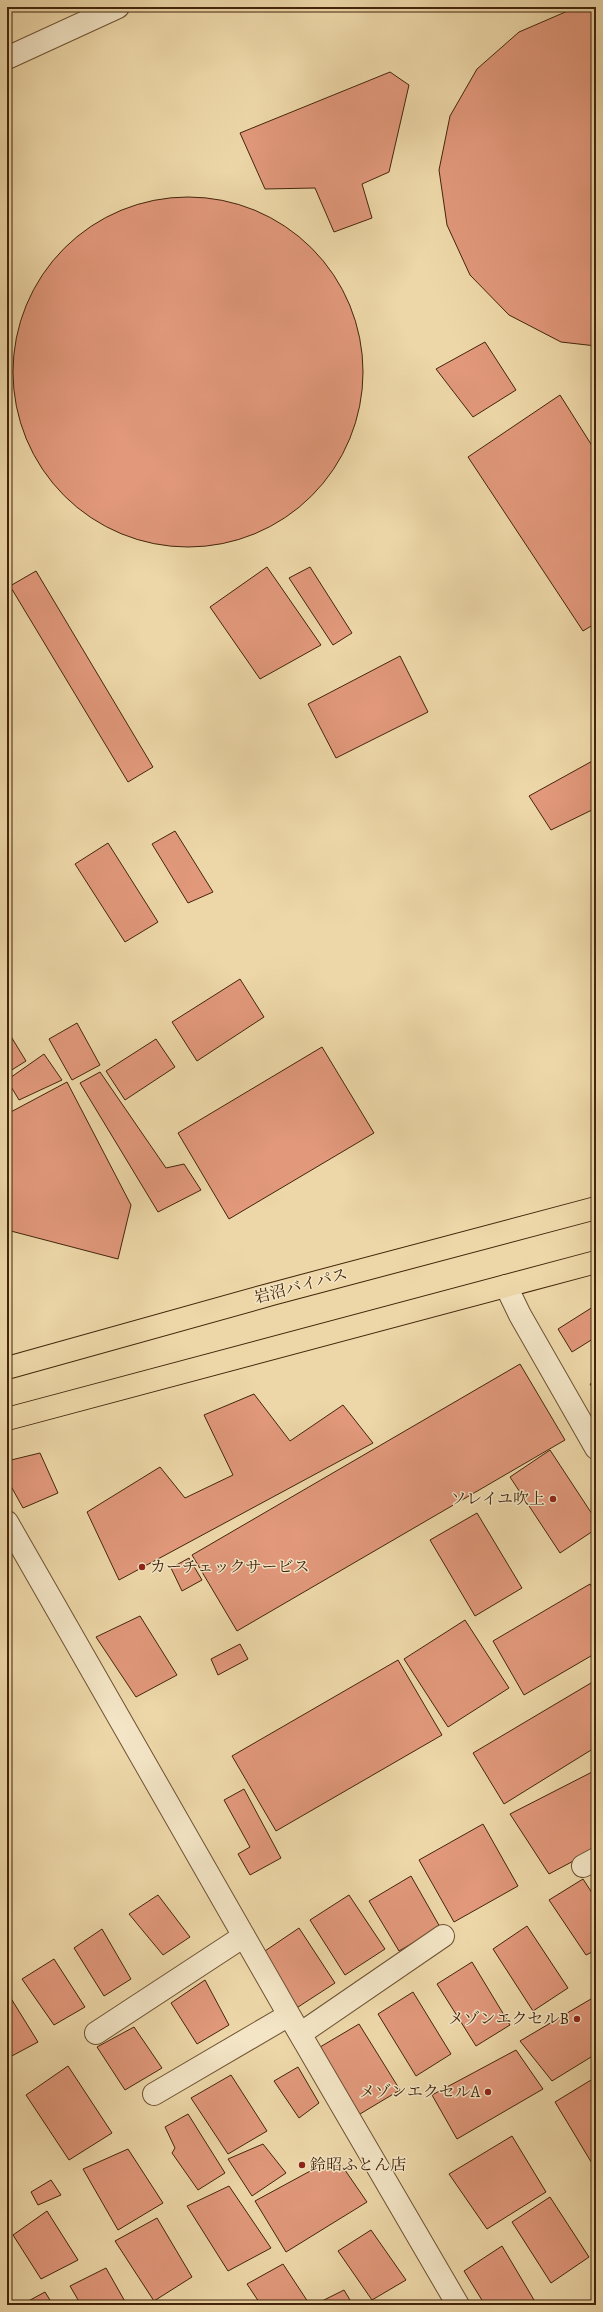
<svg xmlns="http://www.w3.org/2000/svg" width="603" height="2312" viewBox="0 0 603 2312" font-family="Alegreya,'Noto Serif JP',serif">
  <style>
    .building { fill: #e1987b; stroke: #43250a }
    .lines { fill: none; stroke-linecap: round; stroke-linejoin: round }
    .street-casing { stroke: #6e5232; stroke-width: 24 }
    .highway-casing { stroke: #43250a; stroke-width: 24 }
    .street { stroke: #f3e5c6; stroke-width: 22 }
    .highway { stroke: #edd7a8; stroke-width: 22 }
    .poi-dot { fill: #8f2418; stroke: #f3e5c6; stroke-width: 1.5 }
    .labels { text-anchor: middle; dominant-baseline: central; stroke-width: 3; stroke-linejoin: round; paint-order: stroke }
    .street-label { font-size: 16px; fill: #43250a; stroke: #f3e5c6 }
    .poi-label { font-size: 16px; fill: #43250a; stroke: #f3e5c6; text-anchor: end }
  </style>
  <rect width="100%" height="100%" fill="#edd7a8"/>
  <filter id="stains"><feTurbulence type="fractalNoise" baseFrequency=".005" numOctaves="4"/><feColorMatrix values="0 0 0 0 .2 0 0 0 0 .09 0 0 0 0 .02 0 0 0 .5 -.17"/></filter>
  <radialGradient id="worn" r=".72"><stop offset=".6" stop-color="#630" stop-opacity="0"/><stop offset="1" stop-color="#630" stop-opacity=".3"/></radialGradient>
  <path class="building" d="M596,8v338l-35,-4 -52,-27 -39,-40 -23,-50 -8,-55 11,-54 27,-47 42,-37 51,-22z
    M390,72l19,13 -20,87 -27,12 10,34 -38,14 -19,-44 -50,1 -25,-56z
    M13 372a175 175 0 1 1 350 0a175 175 0 1 1-350 0Z
    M485,342l31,48 -43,27 -37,-48z
    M560,395l36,57v171l-13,8 -115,-174z
    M267,567l54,78 -61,34 -50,-72z
    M310,567l42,66 -19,12 -44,-67z
    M36,571l117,196 -25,15 -118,-196z
    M400,656l28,56 -92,46 -28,-54z
    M596,759v49l-45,22 -22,-34z
    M175,831l38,61 -25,11 -36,-59z
    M108,843l50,79 -33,20 -50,-78z
    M240,979l24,38 -67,44 -25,-39z
    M77,1023l23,42 -28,15 -23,-41z
    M7,1030l19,31 -19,12z
    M156,1039l19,28 -50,33 -19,-29z
    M322,1047l52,86 -145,86 -51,-86z
    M44,1054l18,26 -43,20 -12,-20z
    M100,1072l66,96 18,-4 17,26 -43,22 -78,-129z
    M67,1082l64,123 -13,54 -111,-29v-116z
    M596,1305v32l-24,15 -14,-23z
    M520,1364l45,76 -328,191 -45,-76z
    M596,1381v12l-6,-9z
    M254,1394l36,47 53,-36 30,38 -254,137 -32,-68 73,-45 25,31 48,-23 -29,-60z
    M550,1450l46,70v9l-36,24 -50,-76z
    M40,1453l18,40 -35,15 -16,-29v-18z
    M477,1513l45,75 -47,28 -45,-76z
    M189,1558l13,22 -20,11 -11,-23z
    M590,1584l6,11v58l-72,42 -31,-54z
    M140,1616l37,59 -41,22 -40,-60z
    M465,1620l44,68 -61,39 -44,-68z
    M240,1644l8,15 -30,16 -7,-16z
    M398,1660l44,75 -166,96 -44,-75z
    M596,1680v67l-92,57 -31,-51z
    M596,1770v79l-47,25 -39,-60z
    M244,1789l37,69 -31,17 -12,-21 12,-7 -26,-47z
    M483,1824l35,62 -64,36 -35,-62z
    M411,1876l29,51 -41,24 -30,-50z
    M583,1879l13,20v51l-10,5 -37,-55z
    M158,1895l32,42 -27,18 -34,-41z
    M349,1895l36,54 -40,26 -35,-55z
    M527,1926l41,62 -35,23 -40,-62z
    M299,1928l36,55 -40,26 -36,-54z
    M102,1929l29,50 -27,17 -30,-48z
    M54,1959l31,48 -31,18 -32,-46z
    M472,1962l38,63 -34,21 -39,-62z
    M596,1964v10l-5,-7z
    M205,1980l24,45 -32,19 -26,-41z
    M7,1992l31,50 -30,16 -1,-1z
    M413,1992l38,62 -35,22 -38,-62z
    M596,1996v58l-44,27 -32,-40z
    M359,2024l41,66 -45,27 -40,-67z
    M134,2027l28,41 -37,22 -28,-43z
    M516,2050l27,39 -86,50 -25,-44z
    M68,2066l44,67 -43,27 -43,-65z
    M298,2067l21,36 -20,15 -25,-37z
    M231,2075l36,56 -39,23 -37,-56z
    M596,2077v93l-41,-68z
    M188,2114l37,59 -27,17 -26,-37 3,-5 -10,-21z
    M512,2136l34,56 -59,37 -38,-55z
    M263,2144l23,29 -34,23 -24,-37z
    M128,2149l35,54 -45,27 -35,-61z
    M336,2157l31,45 -81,50 -31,-51z
    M51,2180l10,15 -23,10 -7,-13z
    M229,2186l42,62 -43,23 -41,-65z
    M550,2197l39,60 -38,26 -39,-61z
    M47,2211l31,49 -37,19 -28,-44z
    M157,2218l35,59 -38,24 -39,-60z
    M371,2230l35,50 -34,20 -34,-49z
    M502,2246l32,54 -9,5h-40l-21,-34z
    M283,2264l27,41h-49l-14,-21z
    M106,2268l21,37h-46l-11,-19z
    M344,2290l9,15h-29l-2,-4z
    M45,2292l8,13h-32z"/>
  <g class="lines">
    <defs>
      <path id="street" d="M7,58l111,-51
        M506,1286l14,29 76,133
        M7,1522l282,493 169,290
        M583,1866l13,-7
        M96,2033l148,-97
        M300,2034l143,-98
        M154,2094l135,-79"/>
      <path id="highway" d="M7,1368l265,-74 324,-86
        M7,1419l589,-157"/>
    </defs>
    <use href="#street" class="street-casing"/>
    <use href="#highway" class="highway-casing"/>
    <use href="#street" class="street"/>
    <use href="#highway" class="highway"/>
  </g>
  <g class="poi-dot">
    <circle cx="553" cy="1499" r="4"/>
    <circle cx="142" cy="1567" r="4"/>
    <circle cx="577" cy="2019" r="4"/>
    <circle cx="488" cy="2092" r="4"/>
    <circle cx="302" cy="2165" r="4"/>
  </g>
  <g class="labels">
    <g class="street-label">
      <text transform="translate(301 1286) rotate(-15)">岩沼バイパス</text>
    </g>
    <g class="poi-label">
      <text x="545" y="1499">ソレイユ吹上</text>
      <text x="150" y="1567" text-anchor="start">カーチェックサービス</text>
      <text x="569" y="2019">メゾンエクセルB</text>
      <text x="480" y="2092">メゾンエクセルA</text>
      <text x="310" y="2165" text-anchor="start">鈴昭ふとん店</text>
    </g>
  </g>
  <rect width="603" height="2312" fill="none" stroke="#edd7a8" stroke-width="24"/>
  <rect x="8" y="8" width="587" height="2296" fill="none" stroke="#43250a" stroke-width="2"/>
  <rect x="12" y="12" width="579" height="2288" fill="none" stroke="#43250a"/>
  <rect width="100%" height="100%" filter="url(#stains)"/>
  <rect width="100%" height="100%" fill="url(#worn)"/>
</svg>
